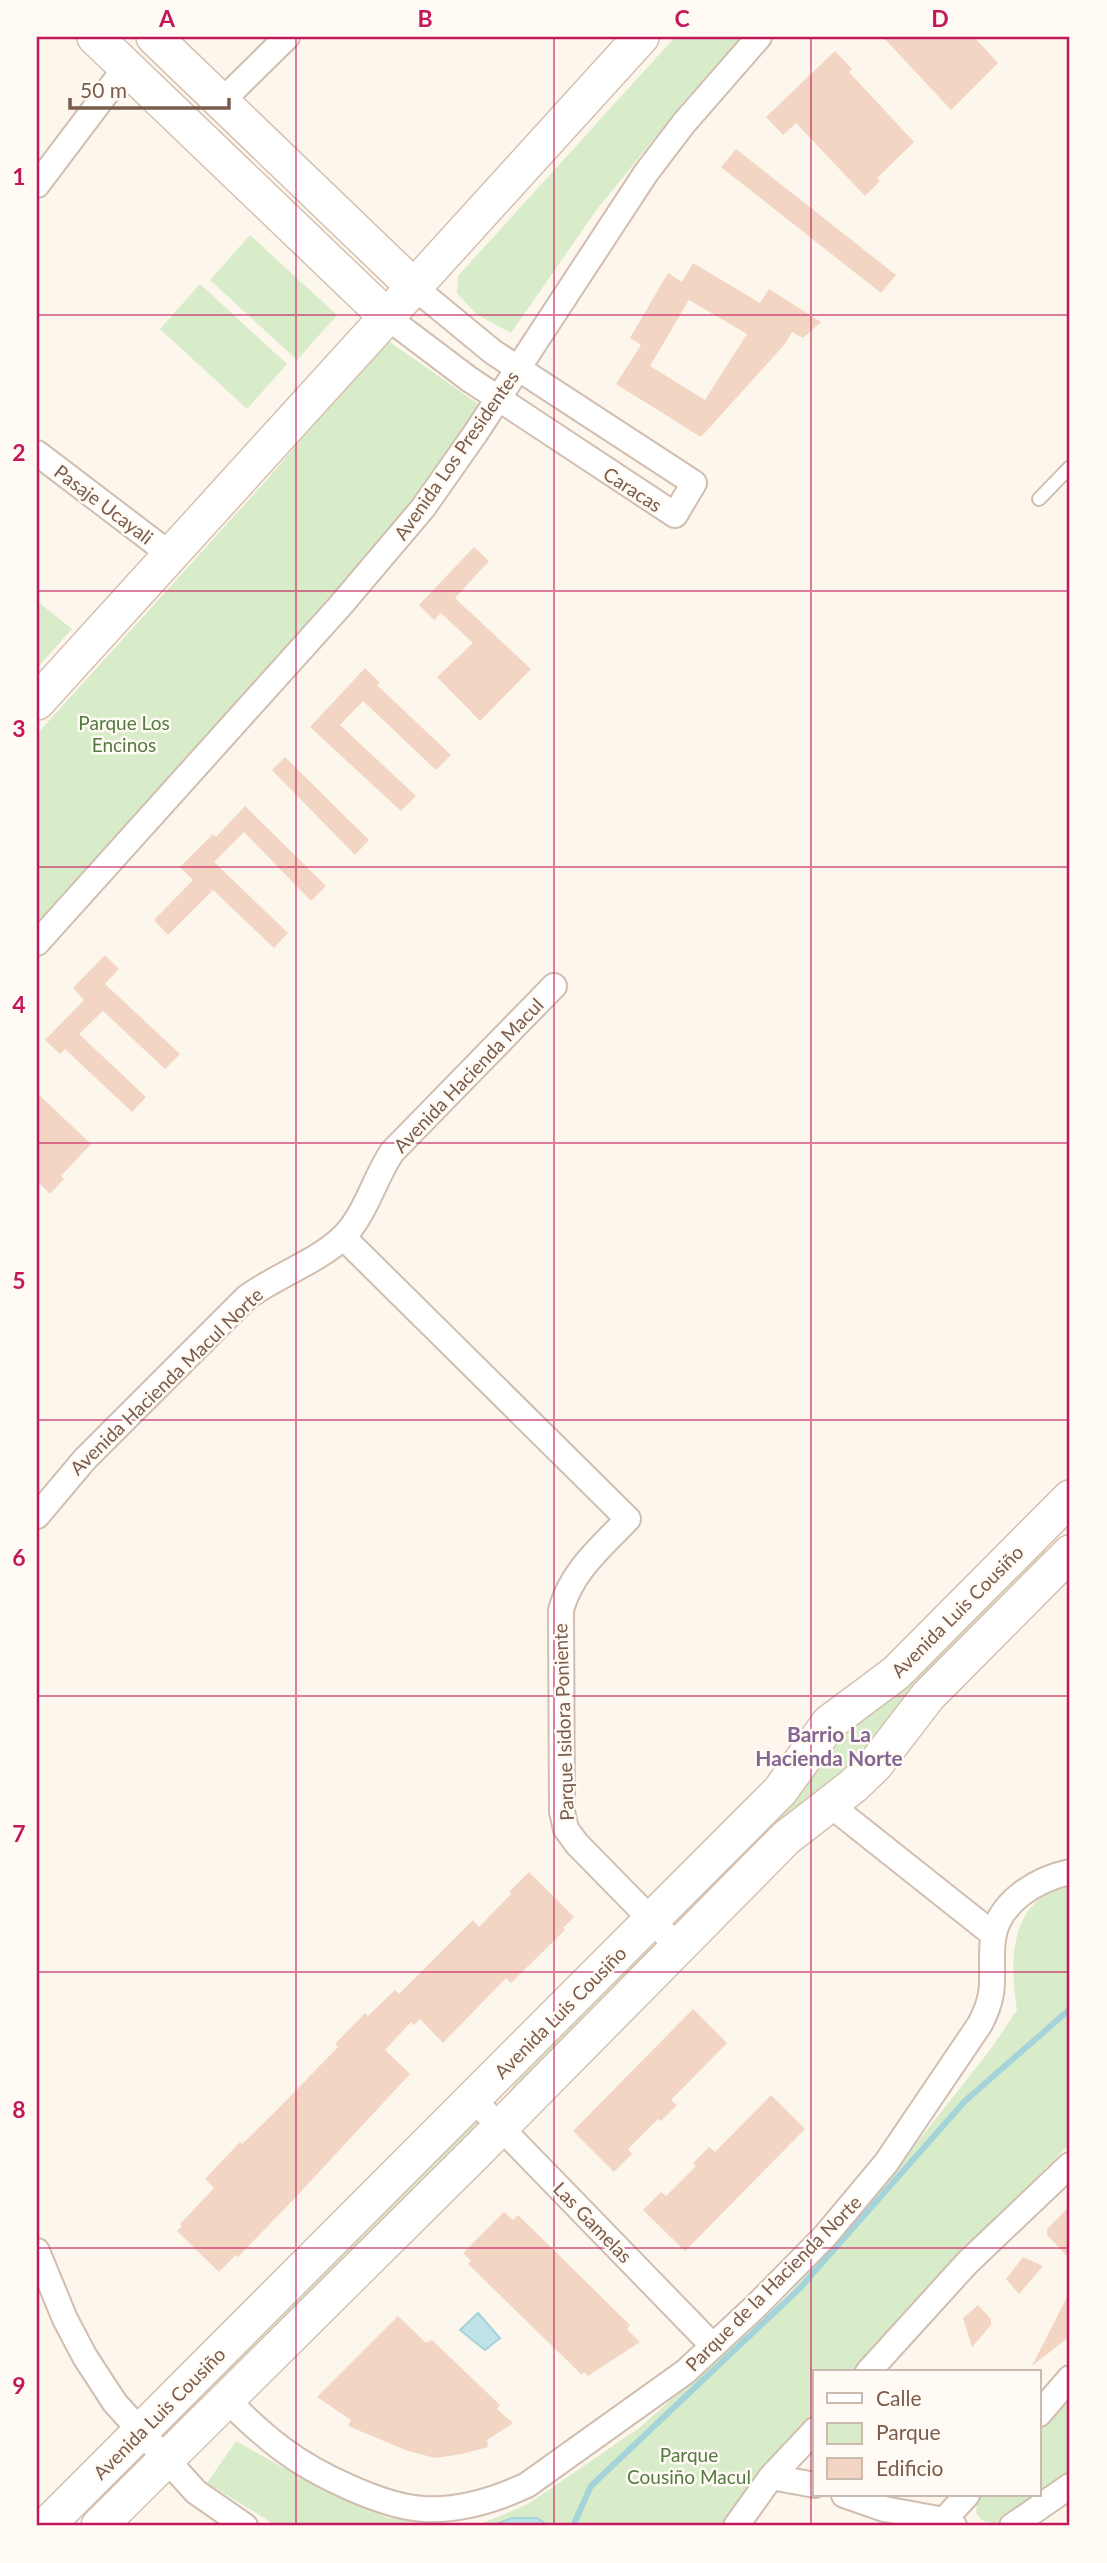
<svg xmlns="http://www.w3.org/2000/svg" width="1107" height="2563" viewBox="0 0 1107 2563" font-family="Lato,sans-serif">
  <style>
    .green { fill: #d8ecc9 }
    .water { fill: #bfe3e8; stroke: #a5d3da; stroke-width: 2 }
    .lines { fill: none; stroke-linecap: round; stroke-linejoin: round }
    .stream { stroke: #a5d3da; stroke-width: 6 }
    .building { fill: #f3d5c3; fill-rule: evenodd }
    .lane-casing { stroke: #d1beb0; stroke-width: 16 }
    .street-casing { stroke: #d1beb0; stroke-width: 28 }
    .secondary-casing { stroke: #d6c0b0; stroke-width: 38 }
    .lane { stroke: #fff; stroke-width: 12 }
    .street { stroke: #fff; stroke-width: 24 }
    .secondary { stroke: #fff; stroke-width: 35 }
    .grid { fill: none; stroke: #c2185b; stroke-width: 2; stroke-opacity: 0.55 }
    .labels { text-anchor: middle; dominant-baseline: central; stroke-width: 5; stroke-linejoin: round; paint-order: stroke }
    .street-label { font-size: 19px; fill: #7a5c4d; stroke: #fffaf3 }
    .park-label { font-size: 19px; fill: #537a41; stroke: #fffaf3 }
    .neighbourhood-label { font-size: 21px; font-weight: bold; fill: #846695; stroke: #fffaf3 }
    .neatline { fill: none; stroke: #c2185b; stroke-width: 2.5 }
    .grid-label { font-size: 23px; text-anchor: middle; font-weight: bold; fill: #c2185b }
  </style>
  <rect width="100%" height="100%" fill="#fdf6ec"/>
  <path class="green" d="M675,37h68l-57,62 -91,113 -84,121 -35,-19 -19,-21 1,-17z
    M250,235l87,80 -40,45 -87,-80z
    M200,284l87,80 -40,45 -87,-80z
    M387,340l97,68 -91,121 -356,397v-192l226,-250z
    M37,601l35,28 -35,39z
    M1044,1548l2,13 -192,208 -157,136 -25,15 143,-161z
    M1070,1885v259l-103,103 -115,125h-37v40l-58,63 -36,51h-245l52,-22 111,-76 145,-128 110,-128 96,-122 27,-40c-8,-51 -8,-111 53,-125z
    M650,1942l5,6 -148,152 11,-26z
    M473,2120l5,5 -305,314 -10,-3 -3,-9z
    M1070,2394v79l-31,22v-65z
    M236,2441l87,49 65,28 85,8h-196l-70,-43z
    M981,2495h57c-15,11 -49,45 -62,17l2,-14z"/>
  <path class="water" d="M478,2313l22,25 -15,12 -25,-20z
    M512,2518h25l12,8h-58z"/>
  <g class="lines">
    <path class="stream" d="M573,2526l18,-40 209,-198 165,-187 105,-92"/>
  </g>
  <path class="building" d="M883,37h91l24,26 -47,47z
    M835,51l17,18 -3,3 65,70 -37,36 3,3 -15,15 -69,-73 -13,12 -17,-18z
    M736,149l160,126 -15,18 -160,-126z
    M693,263l67,40 9,-14 52,33 -18,16 -11,-6 -7,12 -84,93 -85,-53 25,-39 -11,-7 38,-65 14,9zM689,300l58,34 -42,66 -55,-34z
    M474,547l15,14 -34,37 76,71 -51,52 -43,-44 36,-34 -32,-30 -7,7 -15,-15z
    M365,668l15,15 -3,2 74,70 -15,15 -73,-69 -23,24 76,71 -15,15 -91,-84z
    M285,757l84,83 -14,15 -83,-85z
    M245,806l81,80 -15,15 -67,-69 -30,30 74,71 -14,15 -61,-58 -45,45 -14,-15 39,-40 -13,-13 33,-33 3,3z
    M105,955l14,14 -14,15 75,70 -15,15 -62,-58 -24,23 67,63 -14,15 -67,-63 -5,5 -15,-14 39,-40 -11,-12z
    M37,1093l54,51 -30,32 3,3 -14,15 -13,-13z
    M529,1872l45,45 -11,11 2,2 -54,53 -5,-5 -63,65 -23,-24 -6,6 -3,-3 -26,28 25,24 -116,125 -56,58 -2,-2 -17,17 -42,-41 5,-5 -2,-2 34,-36 -9,-9 35,-37 2,2 33,-32 63,-65 -3,-3 30,-31 3,3 27,-26 4,4 74,-74 6,7 32,-33 -2,-2z
    M693,2009l34,34 -56,57 6,5 -16,16 -3,-2 -30,30 4,5 -18,18 -41,-41z
    M771,2095l34,34 -120,122 -42,-41 18,-18 5,4 30,-30 -3,-3 16,-16 6,5z
    M1070,2206v53l-23,-24v-6z
    M504,2212l9,8 5,-5 112,110 -3,4 13,13 -52,34 -4,-4 -2,3 -114,-111 3,-3 -8,-8z
    M1023,2257l20,9 -24,28 -13,-15z
    M1070,2291v45l-38,30z
    M978,2305l13,14v6l-19,22 -9,-29z
    M398,2316l28,27 6,-3 68,65 -3,4 16,14 -26,17 1,7 -26,7 -27,4 -27,-7 -60,-25 3,-6 -34,-23z"/>
  <g class="lines">
    <defs>
      <path id="lane" d="M1039,499l31,-32"/>
      <path id="street" d="M222,101l65,-64
        M37,185l89,-118
        M387,317l82,62 206,136 19,-32 -201,-131 -79,-65
        M37,453l134,102
        M37,943l303,-337 83,-98 52,-74 171,-261 38,-50 75,-86
        M343,1237l285,282c-27,28 -57,53 -67,91l1,202 4,17 11,15 100,102
        M37,1516l48,-57 161,-161c29,-22 73,-37 97,-61 23,-23 31,-58 49,-85l162,-166
        M829,1804l165,131
        M473,2099l240,247
        M37,2251l28,68 20,38 30,46 81,89 49,34
        M868,2372l99,-109 103,-98
        M226,2399c18,18 36,35 56,50 33,25 101,58 142,60 37,2 71,-9 103,-24l158,-113 72,-67 68,-69 61,-73 94,-139c19,-36 9,-49 13,-85 5,-37 44,-60 77,-67
        M1039,2414l31,-36
        M771,2477l44,8
        M844,2495l40,14 60,11 10,6
        M944,2520l23,-25
        M736,2526l35,-49 44,-47
        M1012,2526l58,-40"/>
      <path id="secondary" d="M95,37l292,280
        M154,37l260,250
        M37,702l604,-665
        M46,2526l711,-712 23,-23 49,-68 67,-50 174,-175
        M99,2526l376,-373 311,-315 67,-52 22,-21 53,-69 142,-143"/>
    </defs>
    <use href="#lane" class="lane-casing"/>
    <use href="#street" class="street-casing"/>
    <use href="#secondary" class="secondary-casing"/>
    <use href="#lane" class="lane"/>
    <use href="#street" class="street"/>
    <use href="#secondary" class="secondary"/>
  </g>
  <path class="grid" d="M296,37v2489M554,37v2489M811,37v2489M37,315h1033M37,591h1033M37,867h1033M37,1143h1033M37,1420h1033M37,1696h1033M37,1972h1033M37,2248h1033"/>
  <g class="labels">
    <g class="street-label">
      <text transform="translate(456 455) rotate(-55)">Avenida Los Presidentes</text>
      <text transform="translate(633 489) rotate(33)">Caracas</text>
      <text transform="translate(104 504) rotate(37)">Pasaje Ucayali</text>
      <text transform="translate(468 1075) rotate(-46)">Avenida Hacienda Macul</text>
      <text transform="translate(166 1381) rotate(-44)">Avenida Hacienda Macul Norte</text>
      <text transform="translate(957 1611) rotate(-45)">Avenida Luis Cousiño</text>
      <text transform="translate(563 1722) rotate(-92)">Parque Isidora Poniente</text>
      <text transform="translate(560 2012) rotate(-45)">Avenida Luis Cousiño</text>
      <text transform="translate(593 2222) rotate(46)">Las Gamelas</text>
      <text transform="translate(773 2283) rotate(-45)">Parque de la Hacienda Norte</text>
      <text transform="translate(159 2413) rotate(-45)">Avenida Luis Cousiño</text>
    </g>
    <g class="park-label">
      <text x="124" y="722">Parque Los<tspan x="124" dy="22">Encinos</tspan></text>
      <text x="689" y="2454">Parque<tspan x="689" dy="22">Cousiño Macul</tspan></text>
    </g>
    <g class="neighbourhood-label">
      <text x="829" y="1733">Barrio La<tspan x="829" dy="24">Hacienda Norte</tspan></text>
    </g>
  </g>
  <rect width="1107" height="2563" fill="none" stroke="#fffaf3" stroke-width="77"/>
  <rect x="813" y="2370" width="228" height="126" fill="#fffaf3" stroke="#cabbb1" stroke-width="2"/>
  <rect x="827" y="2393" width="35" height="10" fill="#ffffff" stroke="#cabbb1" stroke-width="2"/>
  <text x="876" y="2406" font-size="21" fill="#7a5c4d">Calle</text>
  <rect x="827" y="2423" width="35" height="21" fill="#d8ecc9" stroke="#cabbb1" stroke-width="2"/>
  <text x="876" y="2440" font-size="21" fill="#7a5c4d">Parque</text>
  <rect x="827" y="2458" width="35" height="21" fill="#f3d5c3" stroke="#cabbb1" stroke-width="2"/>
  <text x="876" y="2476" font-size="21" fill="#7a5c4d">Edificio</text>
  <path d="M70 98v10h159v-10" fill="none" stroke="#7a5c4d" stroke-width="3.5"/>
  <text x="80" y="98" font-size="21" fill="#7a5c4d" stroke="#fffaf3" stroke-width="5" paint-order="stroke">50 m</text>
  <rect x="38" y="38" width="1030" height="2486" class="neatline"/>
  <g class="grid-label">
    <text x="167" y="27">A</text>
    <text x="425" y="27">B</text>
    <text x="682" y="27">C</text>
    <text x="940" y="27">D</text>
    <text x="19" y="185">1</text>
    <text x="19" y="461">2</text>
    <text x="19" y="737">3</text>
    <text x="19" y="1013">4</text>
    <text x="19" y="1289">5</text>
    <text x="19" y="1566">6</text>
    <text x="19" y="1842">7</text>
    <text x="19" y="2118">8</text>
    <text x="19" y="2394">9</text>
  </g>
</svg>
